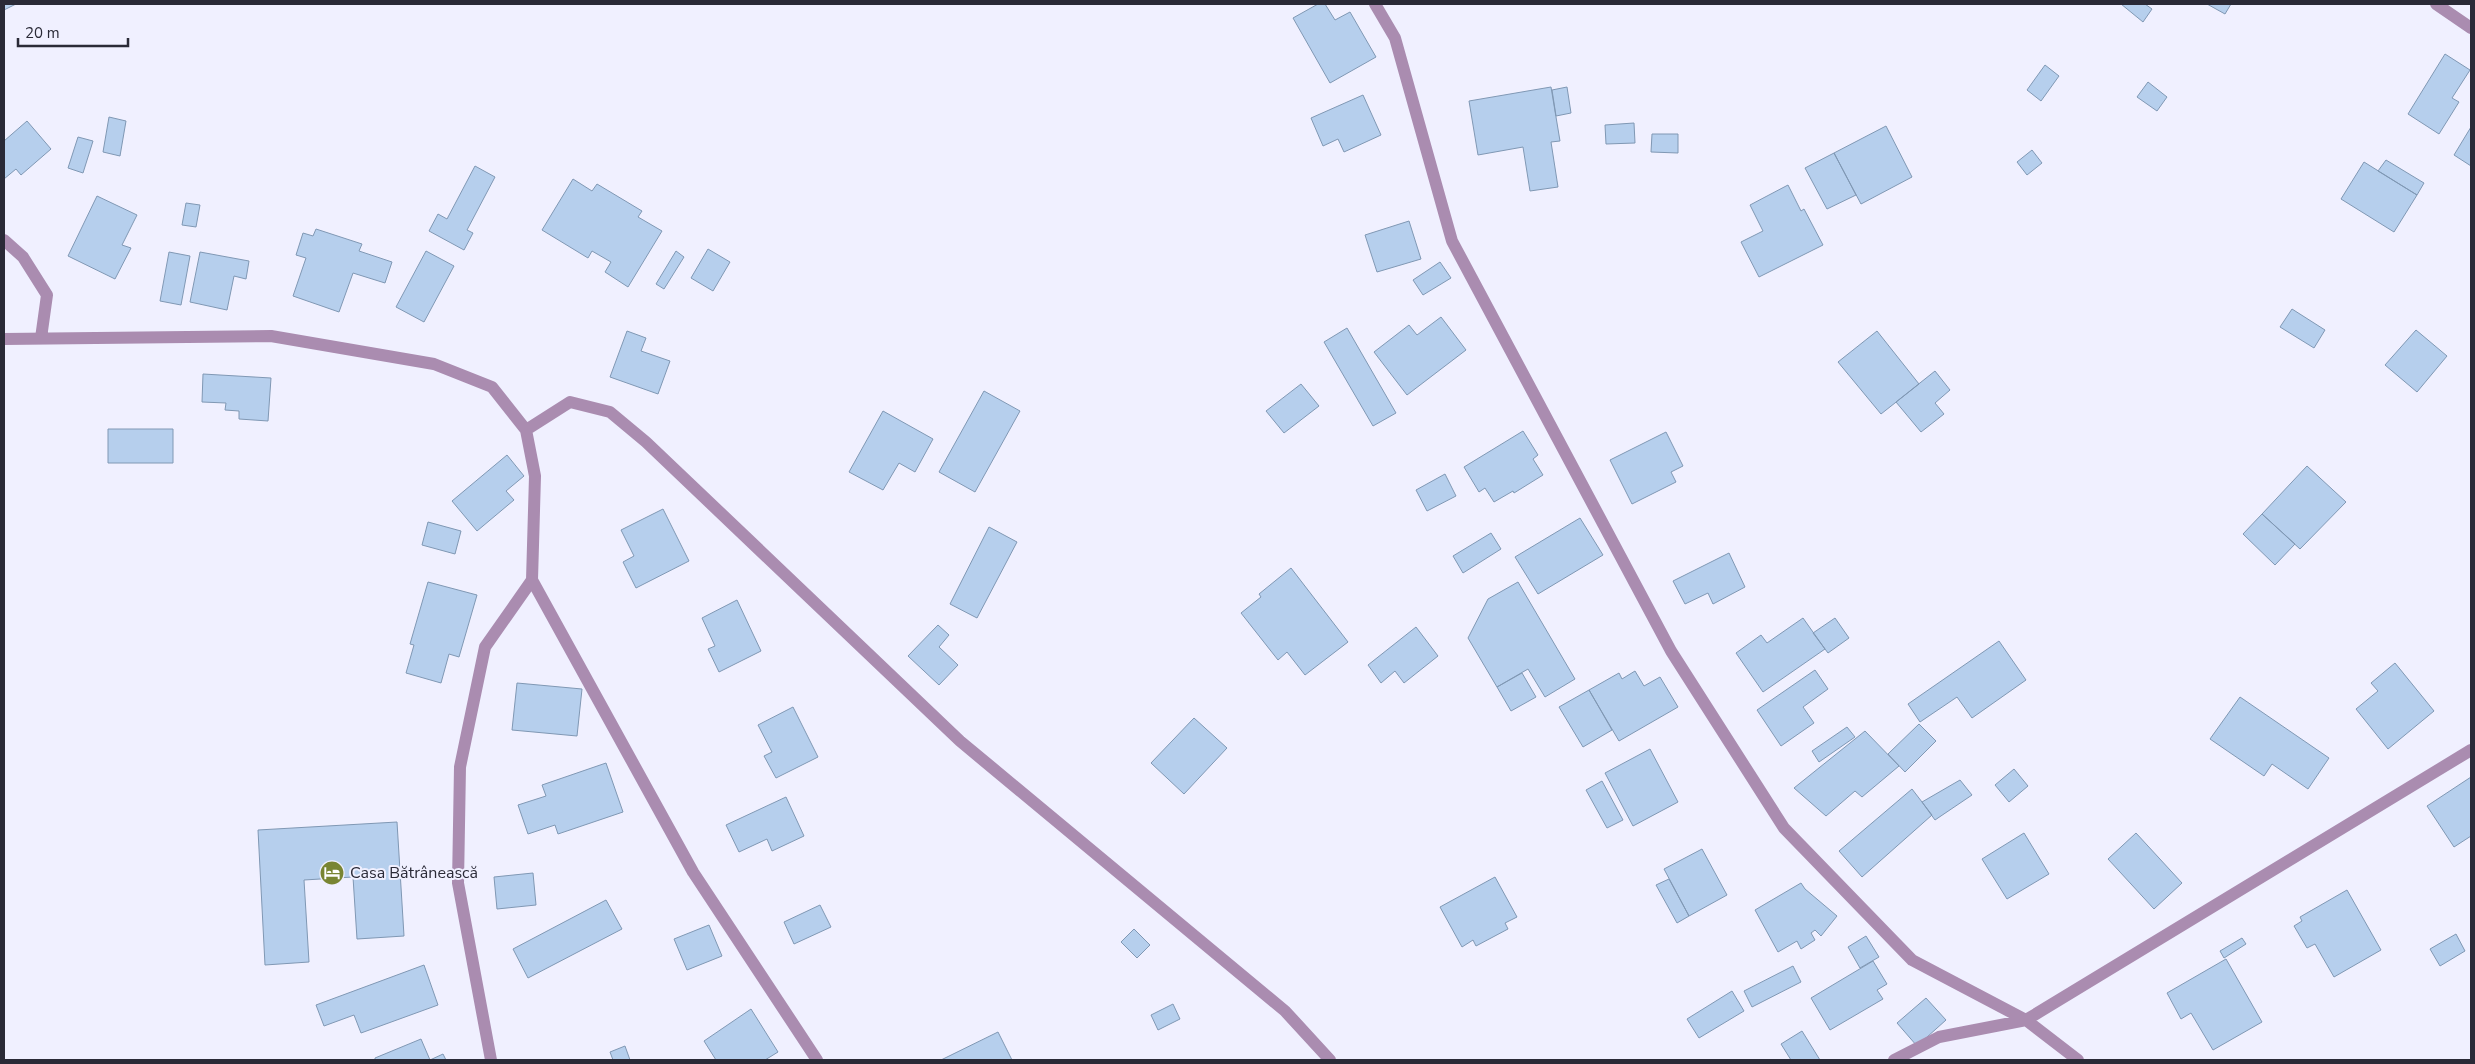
<svg xmlns="http://www.w3.org/2000/svg" width="2475" height="1064" viewBox="0 0 2475 1064" font-family="'Nunito Sans',sans-serif">
  <style>
    .building { fill: #b6cfed; stroke: #8098b4 }
    .lines { fill: none; stroke-linecap: round; stroke-linejoin: round }
    .minor { stroke: #aa8cb0; stroke-width: 12 }
    .labels { text-anchor: middle; dominant-baseline: central; stroke-width: 4; stroke-linejoin: round; paint-order: stroke }
    .poi-label { font-size: 16px; fill: #2a2a37; stroke: #f0f0ff; text-anchor: start }
  </style>
  <rect width="100%" height="100%" fill="#f0f0ff"/>
  <path class="building" d="M4,4h12l-12,6z
    M1318,4h7l10,16 15,-8 26,45 -46,26 -37,-65z
    M2121,4h24l7,5 -9,13z
    M2207,4h24l-6,10z
    M2445,54l25,16 -18,28 7,4 -20,32 -31,-20z
    M2045,65l14,11 -18,25 -14,-11z
    M2148,82l19,15 -10,14 -20,-14z
    M1551,87l9,54 -9,1 7,45 -28,4 -7,-44 -45,8 -9,-54z
    M1567,87l4,26 -15,3 -4,-26z
    M1363,95l18,40 -37,17 -6,-13 -15,7 -12,-28z
    M109,117l17,4 -6,35 -17,-4z
    M27,121l24,28 -30,26 -5,-6 -12,10v-38z
    M1634,123l1,20 -29,1 -1,-19z
    M1886,126l26,51 -51,27 -27,-51z
    M2471,127v39l-17,-11z
    M1652,134h26v19l-27,-1z
    M78,137l15,4 -10,32 -15,-5z
    M2032,150l10,13 -15,12 -10,-13z
    M1834,153l22,42 -29,14 -22,-41z
    M2386,160l38,23 -7,12 -39,-24z
    M2364,162l53,33 -23,37 -53,-33z
    M475,166l20,11 -28,53 6,3 -9,17 -35,-19 9,-17 9,5z
    M573,179l19,12 5,-7 45,27 -4,6 24,14 -34,56 -23,-15 6,-10 -19,-11 -4,7 -46,-28z
    M1788,185l13,26 3,-2 19,36 -64,32 -18,-35 22,-11 -13,-26z
    M97,196l40,19 -15,30 9,3 -16,31 -47,-23z
    M186,203l14,2 -4,22 -14,-2z
    M1409,221l12,38 -44,13 -12,-37z
    M316,229l46,15 -3,7 33,11 -7,21 -32,-10 -14,39 -46,-16 13,-38 -10,-3 7,-22 10,3z
    M708,249l22,13 -17,29 -22,-13z
    M426,251l28,15 -30,56 -28,-15z
    M676,251l8,6 -20,32 -8,-5z
    M169,252l21,4 -9,49 -21,-4z
    M200,252l49,9 -3,18 -12,-3 -7,34 -37,-8z
    M1440,262l11,16 -28,17 -10,-15z
    M2292,309l33,21 -11,18 -34,-21z
    M1441,317l25,33 -59,45 -33,-43 35,-27 8,10z
    M1347,328l49,85 -23,13 -49,-84z
    M2416,330l31,26 -30,36 -32,-27z
    M627,331l19,7 -5,13 29,10 -12,33 -48,-17z
    M1877,331l42,53 -38,30 -43,-52z
    M1935,371l15,19 -15,13 9,11 -23,18 -25,-30z
    M203,374l68,4 -3,43 -29,-2v-8l-14,-1 1,-7 -24,-1z
    M1301,384l18,22 -35,27 -18,-22z
    M984,391l36,20 -45,81 -36,-20z
    M883,411l50,28 -18,33 -16,-9 -16,27 -34,-18z
    M108,429h65v34h-65z
    M1523,431l15,24 -5,4 10,16 -29,18 -1,-2 -19,11 -9,-14 -6,4 -15,-25z
    M1666,432l17,34 -12,6 5,10 -44,22 -22,-44z
    M507,455l17,21 -18,15 8,9 -37,31 -25,-30z
    M2307,466l39,36 -46,47 -38,-35z
    M1445,474l11,22 -29,15 -11,-21z
    M663,509l26,52 -53,27 -13,-26 11,-6 -13,-26z
    M2262,514l33,30 -20,21 -32,-31z
    M1580,518l23,37 -65,39 -23,-37z
    M428,522l33,9 -6,23 -33,-9z
    M989,527l28,15 -40,76 -27,-14z
    M1491,533l10,16 -38,24 -10,-17z
    M1729,553l16,34 -32,17 -5,-11 -23,11 -12,-23z
    M1291,568l57,74 -43,33 -18,-23 -9,8 -37,-47 20,-16 -2,-3z
    M428,582l49,13 -18,62 -10,-3 -8,29 -35,-10 8,-28 -4,-1z
    M1518,582l57,97 -30,18 -17,-28 -31,18 -29,-49 20,-39z
    M737,600l24,51 -42,21 -11,-23 7,-3 -13,-28z
    M1803,618l22,31 -62,43 -27,-39 25,-18 6,8z
    M1835,618l14,20 -21,15 -15,-20z
    M938,625l11,10 -10,12 19,18 -19,20 -31,-29z
    M1416,627l22,29 -34,27 -9,-12 -14,12 -13,-18z
    M1999,641l27,39 -54,38 -15,-21 -37,25 -12,-18z
    M2395,663l39,48 -46,38 -32,-40 22,-18 -7,-8z
    M1815,670l13,19 -25,18 11,16 -33,23 -24,-36z
    M1635,671l9,15 16,-9 18,30 -59,34 -30,-51 30,-17 3,6z
    M1522,673l14,24 -25,14 -14,-24z
    M517,683l65,6 -5,47 -65,-6z
    M1589,690l23,40 -29,17 -24,-40z
    M2240,697l89,61 -21,31 -36,-25 -8,12 -54,-37z
    M793,707l25,50 -42,21 -12,-22 8,-4 -14,-27z
    M1194,718l33,30 -43,46 -33,-31z
    M1919,724l17,17 -31,31 -17,-18z
    M1847,727l8,10 -36,25 -7,-11z
    M1865,731l34,35 -37,31 -7,-6 -29,25 -32,-28z
    M1650,749l28,53 -45,24 -28,-53z
    M606,763l17,49 -65,22 -3,-9 -27,9 -10,-29 28,-9 -4,-11z
    M2014,769l14,17 -19,16 -14,-17z
    M2471,777v59l-17,11 -27,-41z
    M1960,780l12,15 -37,25 -13,-18z
    M1602,781l21,39 -16,8 -21,-38z
    M1912,789l20,26 -70,62 -23,-26z
    M786,797l18,39 -32,15 -5,-12 -28,13 -13,-27z
    M397,822l7,114 -47,3 -4,-62 -49,3 5,82 -44,3 -7,-135z
    M2024,833l25,41 -42,25 -25,-40z
    M2136,833l46,50 -28,26 -46,-50z
    M1702,849l25,46 -38,21 -25,-47z
    M533,873l3,32 -39,4 -3,-32z
    M1495,877l22,40 -12,6 3,6 -32,17 -3,-6 -11,7 -22,-40z
    M1669,879l20,37 -12,7 -21,-38z
    M1801,883l4,6 32,27 -16,20 -6,-6 -4,3 4,7 -14,9 -4,-8 -19,11 -23,-42z
    M2347,890l34,60 -47,27 -19,-33 -8,4 -13,-22 8,-5 -2,-4z
    M606,900l16,29 -94,49 -15,-29z
    M820,905l11,22 -37,17 -10,-22z
    M709,925l13,31 -35,14 -13,-31z
    M1134,929l16,16 -13,13 -16,-16z
    M2456,934l9,17 -25,15 -10,-17z
    M1866,936l13,21 -19,11 -12,-21z
    M2242,938l4,6 -22,14 -4,-7z
    M2226,959l36,63 -49,28 -22,-37 -10,6 -14,-26z
    M1873,961l14,23 -10,6 6,9 -53,31 -19,-32z
    M424,965l14,40 -77,28 -7,-18 -30,11 -8,-21z
    M1793,966l8,16 -49,25 -8,-16z
    M1732,991l12,20 -45,27 -12,-19z
    M1926,998l20,22 -29,26 -20,-23z
    M1173,1004l7,15 -22,11 -7,-15z
    M751,1009l27,43 -13,8h-49l-12,-19z
    M1802,1031l18,29h-29l-10,-16z
    M998,1032l14,28h-71z
    M421,1039l9,21 13,-6 3,6h-71v-2z
    M625,1046l5,14h-17l-3,-8z"/>
  <g class="lines">
    <path class="minor" d="M1375,4l20,34 57,203 219,410 113,177 128,132 114,60 52,40
      M2436,4l35,24
      M4,240l19,17 24,38 -6,43
      M4,339l267,-3 163,28 58,23 34,43 9,46 -3,104 161,292 124,188
      M526,430l44,-28 40,10 36,30 314,299 325,270 45,49
      M491,1060l-33,-177 2,-116 25,-120 47,-67
      M1894,1060l45,-23 87,-17 445,-270"/>
  </g>
  <defs>
    <symbol id="hotel-disc" viewBox="-11 -11 22 22"><circle r="9.5" fill="#798533" stroke="#f0f0ff"/><path d="M-6-4.5h1.5V1H6V5H4.5V3h-9V5H-6ZM-4 0a1.8 1.8 0 1 1 3.6 0ZM.5 0V-2.5h3Q6-2.5 6 0Z" fill="#fff"/></symbol>
  </defs>
  <g fill-rule="evenodd">
    <use href="#hotel-disc" x="318" y="859" width="28" height="28"/>
  </g>
  <g class="labels">
    <g class="poi-label">
      <text x="350" y="873">Casa Bătrânească</text>
    </g>
  </g>
  <rect width="2475" height="1064" fill="none" stroke="#2a2a37" stroke-width="10"/>
  <path d="M18 38v8h110v-8" fill="none" stroke="#2a2a37" stroke-width="2.5"/>
  <text x="25" y="38" font-size="15" fill="#2a2a37" stroke="#f0f0ff" stroke-width="4" paint-order="stroke">20 m</text>
</svg>
